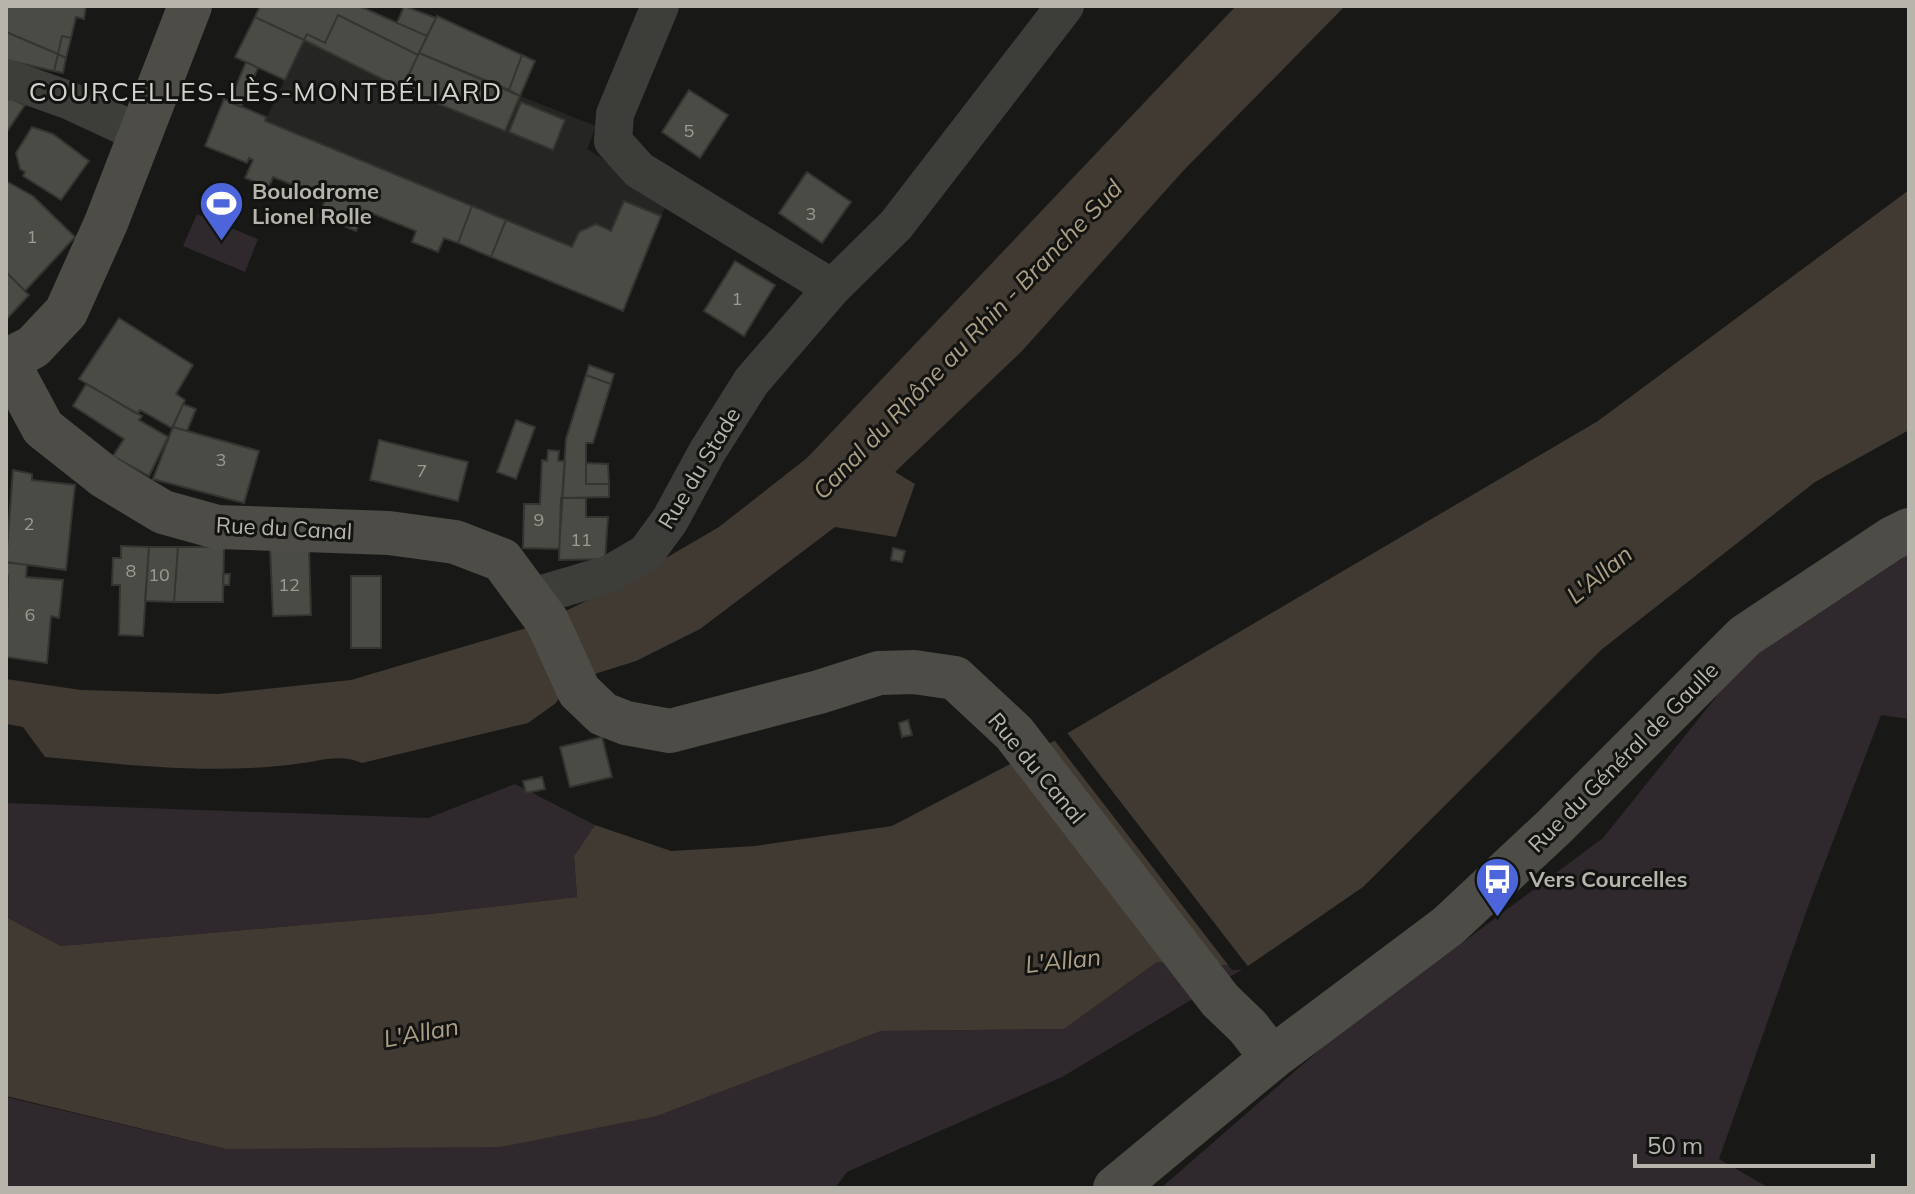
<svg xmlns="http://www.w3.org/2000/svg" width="1915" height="1194" viewBox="0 0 1915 1194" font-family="Mulish,sans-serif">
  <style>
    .built { fill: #252623 }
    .green { fill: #2f282d }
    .water { fill: #403a32 }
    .pier { fill: #181917 }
    .building { fill: #4b4b46; stroke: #343431; stroke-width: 2 }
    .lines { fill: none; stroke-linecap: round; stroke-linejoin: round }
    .street { stroke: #3d3d39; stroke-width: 38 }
    .secondary { stroke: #4d4c47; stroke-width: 44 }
    .labels { text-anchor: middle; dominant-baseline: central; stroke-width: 6; stroke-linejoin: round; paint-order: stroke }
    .number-label { font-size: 18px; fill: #9c9a92 }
    .poi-label { font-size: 22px; font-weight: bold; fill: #b7b5ab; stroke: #131412; text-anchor: start }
    .street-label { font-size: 22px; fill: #b7b5ab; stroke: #131412 }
    .water-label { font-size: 24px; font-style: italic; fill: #ad9f86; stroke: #131412 }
    .quarter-label { font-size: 26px; letter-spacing: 2px; fill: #d3d3cb; stroke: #131412 }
  </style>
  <rect width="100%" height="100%" fill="#181917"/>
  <path class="built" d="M338,15l64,74 103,42 15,-35 76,30 -9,23 90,56 -13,4 -41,102 -178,-73 -7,14 -26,-10 4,-11 -51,-21 -9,21 -37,-15 7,-18 -52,-21 -5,10 -23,-9 6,-18 -3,-2 16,-37 39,-81 17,9z"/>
  <path class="green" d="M197,214l61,25 -13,33 -62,-26z
    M1909,552v167l-28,-4 -72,189 -90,255 50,29h-608l164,-143 278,-207 142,-177z
    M515,784l80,41 -21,31 3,41 -147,17 -369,32 -55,-29v-114l422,15z
    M1157,962l91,4 -186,111 -215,95 -12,16h-829v-91l220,52 431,-33 224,-85 183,-2z"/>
  <path class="water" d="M1236,6h109l-162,165 -161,180 -127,121 20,12 -19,53 -61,-10 -135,102 -64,32 -51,16 -20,10 -9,16 -28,20 -166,40c-23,-10 -42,-2 -66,1 -84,11 -167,1 -251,-7l-22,-30 -17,-3v-45l75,11 137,4 133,-14 186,-55 86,-42 96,-56 88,-69z
    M1909,190v240l-94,52 -214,168 -238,237 -115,79 -91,-4 -93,67 -183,2 -224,85 -157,31 -274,2 -220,-53v-179l55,29 369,-32 147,-17 -3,-41 21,-31 76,26 84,-5 137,-20 164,-86 542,-319z"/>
  <path class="pier" d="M1065,730l185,239 -18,1 -180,-233z"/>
  <path class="building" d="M6,6h80l-2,13 -8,-2 -5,21 -9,-2 -4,18 -52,-22z
    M260,6h99l68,30 -9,19 -80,-40 -13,28 -18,-9 -3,6 -49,-23z
    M404,6l32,12 -9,18 -30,-13z
    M338,15l80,40 -16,34 -98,-49 3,-6 18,9z
    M437,16l85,39 -13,35 -90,-37z
    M255,17l49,23 -19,40 -50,-23z
    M6,32l52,22 -4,17 -48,-11z
    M62,36l9,2 -5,20 -8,-4z
    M419,53l101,43 -15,35 -103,-42z
    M58,54l8,4 -3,15 -9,-2z
    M522,55l13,6 -15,35 -11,-6z
    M246,62l12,6 -17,39 -12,-5z
    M689,90l39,25 -28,43 -38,-26z
    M9,98l16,7 -19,28v-30z
    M224,99l42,18 -1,4 207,85 -14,37 -14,-5 -6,14 -26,-10 4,-11 -52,-21 -8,21 -37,-15 7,-18 -53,-21 -4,10 -24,-9 8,-18 -4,-2 -2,5 -42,-17z
    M521,102l44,18 -12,30 -44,-18z
    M32,127l21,7 36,27 -28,39 -38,-24 2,-4 -5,-3 -4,-16z
    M807,172l44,30 -29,41 -43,-30z
    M6,181l27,15 42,41 -50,54 -19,-19z
    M624,201l37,15 -38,95 -132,-54 15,-37 66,27 7,-15 17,-8 15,7z
    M472,206l34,14 -15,37 -33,-14z
    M735,261l40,24 -31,51 -40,-25z
    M6,272l23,23 -23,25z
    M119,318l74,47 -17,29 9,6 -13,28 -32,-18 -3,4 -58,-35z
    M589,365l25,9 -3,10 -25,-9z
    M586,375l25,9 -18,59h-7v41h23v13l-47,1 4,-59z
    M86,384l56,32 -3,4 29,17 -19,39 -36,-20 11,-17 -51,-33z
    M183,404l13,5 -9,22 -14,-4z
    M516,420l19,7 -19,52 -19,-7z
    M173,427l86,24 -15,52 -91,-24z
    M379,440l89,22 -10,39 -88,-21z
    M548,450l11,1 -1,10h7l-6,88 -36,-1 1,-44h16l2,-44 5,1z
    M586,463l22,1 1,20h-23z
    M13,470l19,4v6l43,5 -9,85 -60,-8z
    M561,498h25v19h22l-3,42 -46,1z
    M121,546l28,1 -6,89 -24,-1 1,-50h-8l1,-27h8z
    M149,547h29l-4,55 -29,-1z
    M178,547h46l-1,55h-49z
    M270,548h39l2,67 -38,1z
    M893,548l12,3 -3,11 -11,-2z
    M6,562l21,3 -1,12 37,3 -4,38 -8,-2 -4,47 -41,-6 2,-81h-2z
    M223,574h7l-1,11h-6z
    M351,576h30v72h-30z
    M908,720l4,15 -10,2 -3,-14z
    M602,737l10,40 -42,10 -10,-40z
    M542,777l3,12 -19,4 -3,-12z"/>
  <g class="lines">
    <path class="street" d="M660,6l-45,108 -2,27 26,29 193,118
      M6,78l62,22 71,33
      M532,597l78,-23 36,-21 24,-33 37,-68 44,-70 81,-94 64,-63 169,-219"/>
    <path class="secondary" d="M6,361l27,-14 33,-35 40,-89 84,-217
      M7,361l36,67 62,49 58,35 54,15 172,6 66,9 47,18 45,61 32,70 24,23 23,9 44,8 149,-39 60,-19 35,-1 41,6 59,55 206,267 28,27 24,31
      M1115,1188l157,-130 176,-132 106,-99 191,-191 146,-97 18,-9"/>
  </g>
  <defs>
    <symbol id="stadium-pin" viewBox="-11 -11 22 30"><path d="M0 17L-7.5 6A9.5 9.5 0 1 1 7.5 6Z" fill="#4d65db" stroke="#131412"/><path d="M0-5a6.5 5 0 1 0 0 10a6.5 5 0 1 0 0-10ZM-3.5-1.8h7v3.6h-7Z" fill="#fff"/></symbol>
    <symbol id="bus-pin" viewBox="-11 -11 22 30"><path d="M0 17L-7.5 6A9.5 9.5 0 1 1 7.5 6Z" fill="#4d65db" stroke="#131412"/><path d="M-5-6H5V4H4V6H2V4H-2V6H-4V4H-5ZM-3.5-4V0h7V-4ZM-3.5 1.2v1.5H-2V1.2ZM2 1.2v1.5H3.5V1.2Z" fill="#fff"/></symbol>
  </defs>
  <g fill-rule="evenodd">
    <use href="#stadium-pin" x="196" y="178" width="51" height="69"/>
    <use href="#bus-pin" x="1472" y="854" width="51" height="69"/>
  </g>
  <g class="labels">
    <g class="number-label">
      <text x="689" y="130">5</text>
      <text x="811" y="213">3</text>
      <text x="32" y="236">1</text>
      <text x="737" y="298">1</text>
      <text x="221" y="459">3</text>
      <text x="422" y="470">7</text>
      <text x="539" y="519">9</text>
      <text x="29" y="523">2</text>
      <text x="581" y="539">11</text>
      <text x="131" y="570">8</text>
      <text x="159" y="574">10</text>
      <text x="289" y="584">12</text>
      <text x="30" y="614">6</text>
    </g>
    <g class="poi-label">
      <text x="252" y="191">Boulodrome<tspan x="252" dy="25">Lionel Rolle</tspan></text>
      <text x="1529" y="879">Vers Courcelles</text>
    </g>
    <g class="street-label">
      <text transform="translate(699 468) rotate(-59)">Rue du Stade</text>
      <text transform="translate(284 528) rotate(3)">Rue du Canal</text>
      <text transform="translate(1623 757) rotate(-45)">Rue du Général de Gaulle</text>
      <text transform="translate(1037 768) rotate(50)">Rue du Canal</text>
    </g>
    <g class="water-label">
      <text transform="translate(967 339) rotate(-46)">Canal du Rhône au Rhin - Branche Sud</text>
      <text transform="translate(1599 574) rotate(-39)">L'Allan</text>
      <text transform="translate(1063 960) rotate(-6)">L'Allan</text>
      <text transform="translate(421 1032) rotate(-10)">L'Allan</text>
    </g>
    <g class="quarter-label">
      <text x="266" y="91">COURCELLES-LÈS-MONTBÉLIARD</text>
    </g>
  </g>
  <rect width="1915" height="1194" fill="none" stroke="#b7b5ab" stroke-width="16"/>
  <path d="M1635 1154v12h238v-12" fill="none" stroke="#b7b5ab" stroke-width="4"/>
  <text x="1647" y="1154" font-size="24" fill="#b7b5ab" stroke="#131412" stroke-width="6" paint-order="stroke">50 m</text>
</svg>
